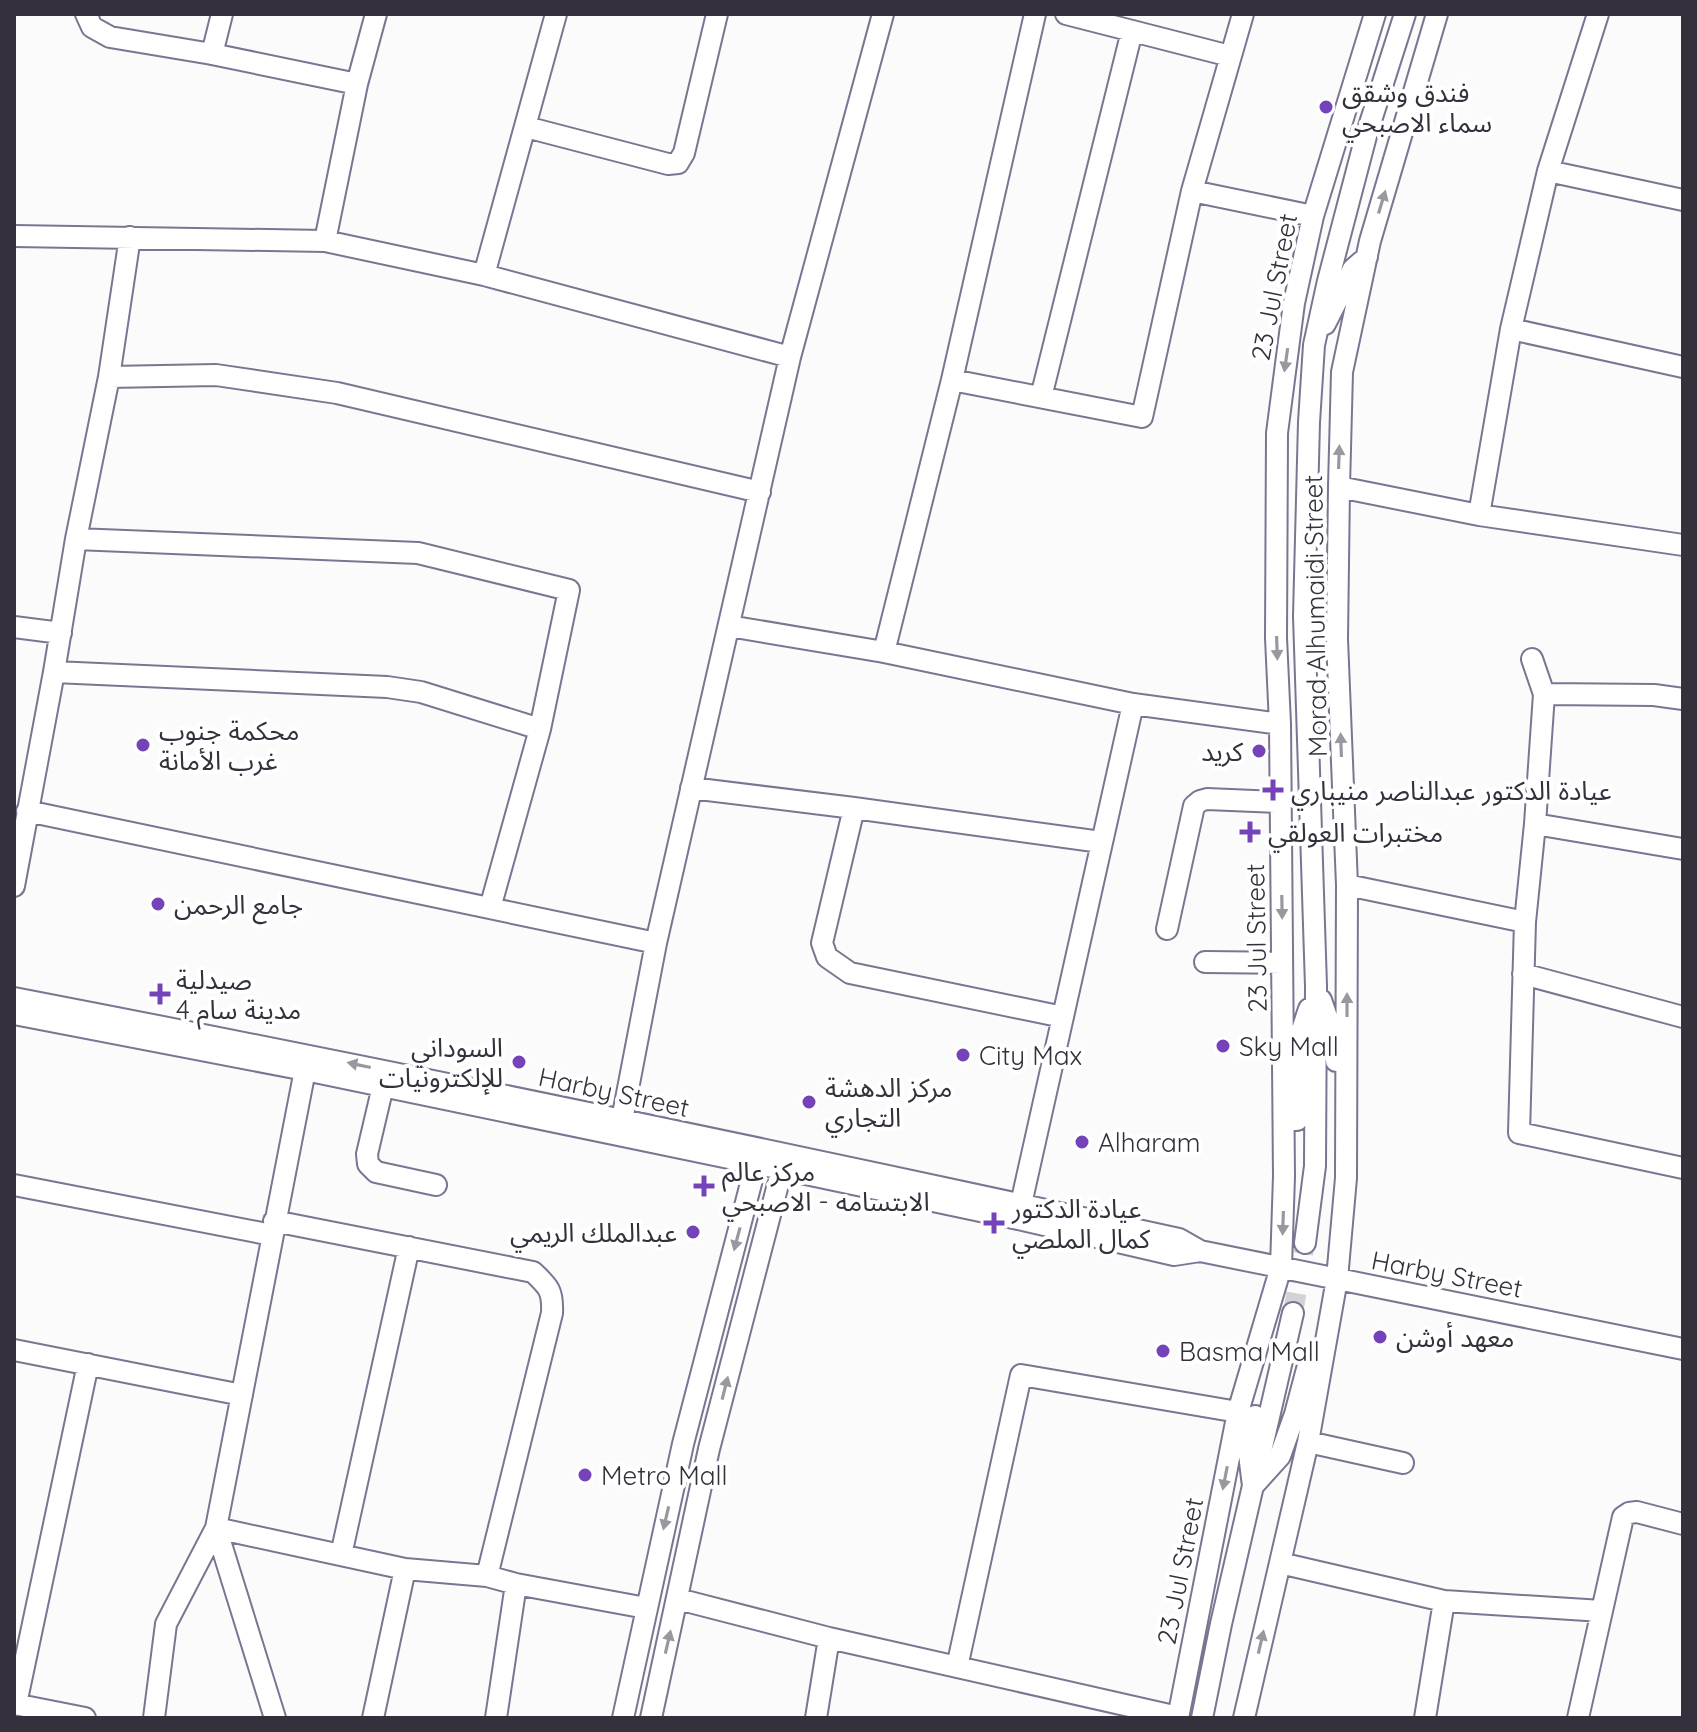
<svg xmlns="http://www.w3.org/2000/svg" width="1697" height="1732" viewBox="0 0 1697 1732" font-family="Quicksand,'Noto Sans Arabic',sans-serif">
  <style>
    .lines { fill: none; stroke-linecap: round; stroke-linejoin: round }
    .minor-tunnel { stroke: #d3d2d5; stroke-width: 20; stroke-dasharray: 20 10; stroke-linecap: butt }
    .minor-casing { stroke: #7d7491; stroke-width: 24 }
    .minor { stroke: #fff; stroke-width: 20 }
    .oneway { fill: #9a989e }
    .poi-dot { fill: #7442b9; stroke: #fff; stroke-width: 3 }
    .labels { text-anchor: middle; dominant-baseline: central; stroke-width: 8; stroke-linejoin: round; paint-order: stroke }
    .poi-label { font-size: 26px; fill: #34303c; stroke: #fff; text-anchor: start }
    .street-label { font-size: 26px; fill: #34303c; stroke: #fff }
  </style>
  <rect width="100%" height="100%" fill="#fbfbfb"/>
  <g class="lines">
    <path class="minor-tunnel" d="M1293,1313l12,-70"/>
    <defs>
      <path id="minor" d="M86,14l6,13 18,10 102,17 145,30
        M1066,14l164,42
        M212,54l10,-40
        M526,127l142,37 10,-1 6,-10 33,-139
        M1548,171l135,29
        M1192,191l121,25
        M14,236l311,5 159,34 306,82
        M325,241l32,-157 19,-70
        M484,275l72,-261
        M1325,324l28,-55 14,-12
        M1511,329l172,38
        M109,377l107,-2 121,18 423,99
        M952,380l190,37 50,-226 51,-177
        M1041,397l91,-366
        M1339,487l140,28 204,30
        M1479,515l32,-186 37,-158 50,-157
        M76,539l342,14 151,37 -29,139 -50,179
        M729,626l155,26 249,52 147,20
        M14,627l47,6
        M884,652l68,-272 83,-366
        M1532,659l12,35 -9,130 -10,98 -6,211 164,35
        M54,672l333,15 34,5 119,37
        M1544,694l110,1 29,4
        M691,788l163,20 247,34
        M854,808l-32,135 5,14 23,16 213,44
        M27,811l629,132
        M1535,824l148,25
        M1347,885l178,37
        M14,886l40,-214 22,-133 33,-162 21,-140
        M1167,929l27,-123 6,-5 7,-2 74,3
        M1205,962l77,1
        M1523,974l160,43
        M14,998c389,75 778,156 1165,241l21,12 483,98
        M1321,1000l15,43v18
        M14,1014l291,56 477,99 236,50 156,36 26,-4
        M383,1086l-16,68 1,10 8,8 60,13
        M622,1120l34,-177 134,-586 93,-343
        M1297,1120l1,-78 11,-33
        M14,1185l258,50
        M1021,1204l112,-500
        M274,1221l259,51c16,15 20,19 19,41l-65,263
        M1305,1243l10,-77 1,-180 -12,-370 5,-194 5,-77 14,-64 38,-145 39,-122
        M14,1350l228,45
        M1255,1416l-7,30 5,40 27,-30 15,-42 12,-45 10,-18
        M1308,1442l95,21
        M216,1528l189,41 82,7 29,8 130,24
        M216,1528l59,190
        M341,1555l68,-308
        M1280,1563l164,38 158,10
        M678,1599l151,39 349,79
        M957,1667l64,-292 217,37
        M14,1704l71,14
        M16,1704l72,-340
        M154,1718l12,-94 50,-96 89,-458
        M373,1718l32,-149
        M496,1718l20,-134
        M623,1718l60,-274 73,-280
        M651,1718l58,-269 73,-280
        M816,1718l13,-80
        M1178,1718l60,-306 43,-145 3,-91 -4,-452 -4,-86 1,-205 17,-130 19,-87 62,-202
        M1202,1718l19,-94 72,-311
        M1244,1718l64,-276 29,-163 9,-101 1,-293 -10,-246 2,-152 3,-115 28,-131 67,-227
        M1425,1718l19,-117
        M1578,1718l45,-201 6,-4 8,-1 46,12"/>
    </defs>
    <use href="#minor" class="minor-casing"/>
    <use href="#minor" class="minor"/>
  </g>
  <defs><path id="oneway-solid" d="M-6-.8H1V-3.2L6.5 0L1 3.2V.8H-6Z" transform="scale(2)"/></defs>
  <g class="oneway">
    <use href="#oneway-solid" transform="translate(1382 202) rotate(-73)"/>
    <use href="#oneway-solid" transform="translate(1286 360) rotate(98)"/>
    <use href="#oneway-solid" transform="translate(1339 457) rotate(-88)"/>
    <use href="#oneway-solid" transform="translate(1277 648) rotate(88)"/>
    <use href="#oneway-solid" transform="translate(1341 745) rotate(-92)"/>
    <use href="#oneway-solid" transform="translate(1282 907) rotate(89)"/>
    <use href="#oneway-solid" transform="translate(1347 1005) rotate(-90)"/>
    <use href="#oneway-solid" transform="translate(359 1065) rotate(-168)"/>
    <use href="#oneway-solid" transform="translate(1283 1223) rotate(92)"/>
    <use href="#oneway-solid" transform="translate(737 1239) rotate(105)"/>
    <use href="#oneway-solid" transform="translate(725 1388) rotate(-76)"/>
    <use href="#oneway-solid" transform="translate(1225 1478) rotate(101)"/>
    <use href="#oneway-solid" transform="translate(666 1518) rotate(103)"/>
    <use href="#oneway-solid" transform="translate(668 1642) rotate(-77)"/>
    <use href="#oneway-solid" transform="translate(1261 1642) rotate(-77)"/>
  </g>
  <g class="poi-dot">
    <circle cx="1326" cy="107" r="8"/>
    <circle cx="143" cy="745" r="8"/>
    <circle cx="1259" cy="751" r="8"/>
    <path d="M1269 778h8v8h8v8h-8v8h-8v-8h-8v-8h8z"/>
    <path d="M1246 820h8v8h8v8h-8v8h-8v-8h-8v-8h8z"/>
    <circle cx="158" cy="904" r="8"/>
    <path d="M156 982h8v8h8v8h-8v8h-8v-8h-8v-8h8z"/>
    <circle cx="1223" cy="1046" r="8"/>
    <circle cx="963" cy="1055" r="8"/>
    <circle cx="519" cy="1062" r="8"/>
    <circle cx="809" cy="1102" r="8"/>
    <circle cx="1082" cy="1142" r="8"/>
    <path d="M700 1174h8v8h8v8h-8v8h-8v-8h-8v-8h8z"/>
    <path d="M990 1211h8v8h8v8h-8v8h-8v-8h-8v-8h8z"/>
    <circle cx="693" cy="1232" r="8"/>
    <circle cx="1380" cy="1337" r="8"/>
    <circle cx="1163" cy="1351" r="8"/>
    <circle cx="585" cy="1475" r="8"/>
  </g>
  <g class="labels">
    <g class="poi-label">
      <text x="1342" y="92">فندق وشقق<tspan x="1342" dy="30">سماء الاصبحي</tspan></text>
      <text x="159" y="730">محكمة جنوب<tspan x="159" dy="30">غرب الأمانة</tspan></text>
      <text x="1243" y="751" text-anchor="end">كريد</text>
      <text x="1291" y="790">عيادة الدكتور عبدالناصر منيباري</text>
      <text x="1268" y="832">مختبرات العولقي</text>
      <text x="174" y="904">جامع الرحمن</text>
      <text x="176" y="979">صيدلية<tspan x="176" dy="30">مدينة سام 4</tspan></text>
      <text x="1239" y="1046">Sky Mall</text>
      <text x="503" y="1047" text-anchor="end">السوداني<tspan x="503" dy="30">للإلكترونيات</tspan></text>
      <text x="979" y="1055">City Max</text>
      <text x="825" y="1087">مركز الدهشة<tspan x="825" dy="30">التجاري</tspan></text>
      <text x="1098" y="1142">Alharam</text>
      <text x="722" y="1171">مركز عالم<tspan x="722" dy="30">الابتسامه - الاصبحي</tspan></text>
      <text x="1012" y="1208">عيادة الدكتور<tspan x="1012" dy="30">كمال الملصي</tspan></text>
      <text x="677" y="1232" text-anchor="end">عبدالملك الريمي</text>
      <text x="1396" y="1337">معهد أوشن</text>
      <text x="1179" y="1351">Basma Mall</text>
      <text x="601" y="1475">Metro Mall</text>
    </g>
    <g class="street-label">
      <text transform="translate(1274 287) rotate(-79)">23 Jul Street</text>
      <text transform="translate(1315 616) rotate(-91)">Morad Alhumaidi Street</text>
      <text transform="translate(1256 938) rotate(-91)">23 Jul Street</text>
      <text transform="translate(614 1092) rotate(12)">Harby Street</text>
      <text transform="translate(1447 1274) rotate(11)">Harby Street</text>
      <text transform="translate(1180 1571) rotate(-79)">23 Jul Street</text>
    </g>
  </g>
  <rect width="1697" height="1732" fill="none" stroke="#34303c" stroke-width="32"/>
</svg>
